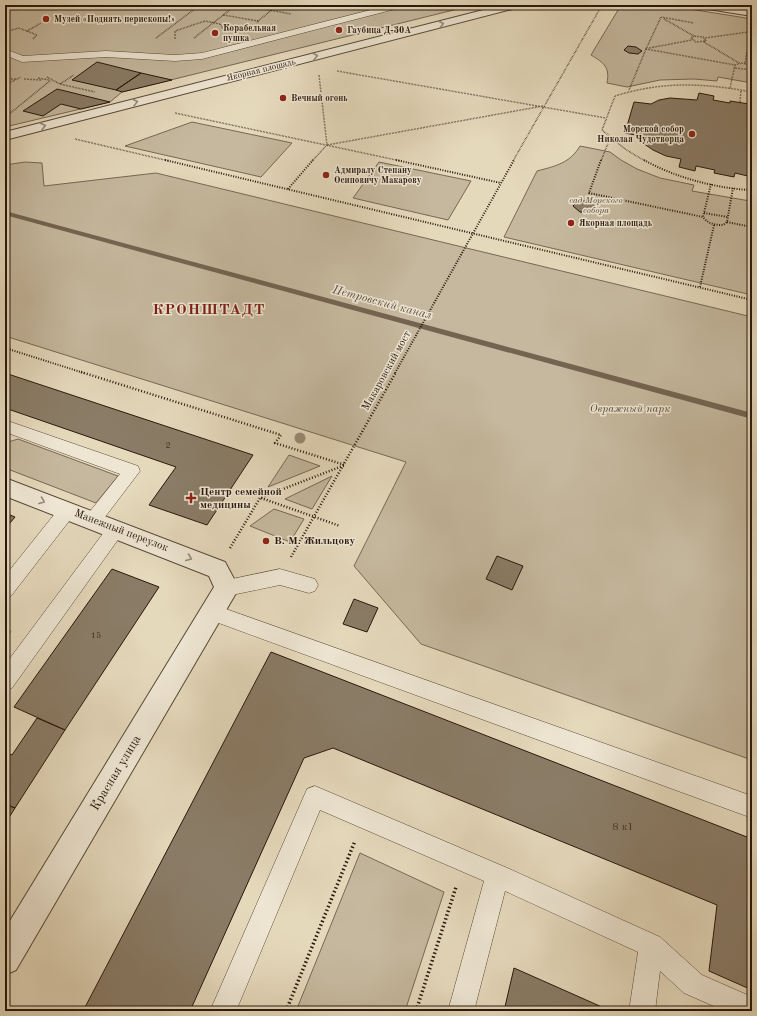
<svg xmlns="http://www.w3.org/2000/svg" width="757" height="1016" viewBox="0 0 757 1016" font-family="'Old Standard TT',serif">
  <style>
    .green { fill: #c5b89e; stroke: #766854 }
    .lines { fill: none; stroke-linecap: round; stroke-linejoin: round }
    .stream { fill: #736451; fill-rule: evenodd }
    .building { fill: #8a7c67; stroke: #28170b }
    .lane-casing { stroke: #574837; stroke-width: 1 }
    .street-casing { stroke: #574837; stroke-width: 2 }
    .path-far3 { stroke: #28170b; stroke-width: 1.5; stroke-dasharray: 0.5 1; stroke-linecap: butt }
    .path-far2 { stroke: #28170b; stroke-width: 2; stroke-dasharray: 1 1.5; stroke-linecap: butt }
    .path-far1 { stroke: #28170b; stroke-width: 2.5; stroke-dasharray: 1 2; stroke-linecap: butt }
    .path { stroke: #28170b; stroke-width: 3.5; stroke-dasharray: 1.5 2.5; stroke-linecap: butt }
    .lane { fill: #eee6d3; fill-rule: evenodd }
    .street { fill: #eee6d3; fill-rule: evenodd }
    .tree { fill: #978973 }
    .oneway { stroke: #958979 }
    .poi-dot { fill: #8f2418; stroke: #eee6d3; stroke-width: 1.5 }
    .labels { text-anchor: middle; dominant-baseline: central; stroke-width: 3; stroke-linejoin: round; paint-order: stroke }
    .far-poi-label { font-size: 9px; font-weight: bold; fill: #28170b; stroke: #eee6d3; text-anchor: start }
    .far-street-label { font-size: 9px; fill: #28170b; stroke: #eee6d3 }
    .far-park-label { font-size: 9px; font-style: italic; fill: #574737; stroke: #eee6d3 }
    .number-label { font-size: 9px; fill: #403022 }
    .street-label { font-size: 11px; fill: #28170b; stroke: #eee6d3 }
    .park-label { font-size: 11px; font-style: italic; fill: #574737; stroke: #eee6d3 }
    .poi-label { font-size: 11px; font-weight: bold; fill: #28170b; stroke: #eee6d3; text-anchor: start }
    .near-number-label { font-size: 11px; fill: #403022 }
    .water-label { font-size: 12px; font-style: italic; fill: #5a4a3a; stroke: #eee6d3 }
    .near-street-label { font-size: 13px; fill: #28170b; stroke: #eee6d3 }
    .district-label { font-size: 15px; font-weight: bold; letter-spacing: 1px; fill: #7a1f14; stroke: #eee6d3 }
  </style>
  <rect width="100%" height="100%" fill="#e5d9bc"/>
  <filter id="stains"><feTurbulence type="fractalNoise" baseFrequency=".005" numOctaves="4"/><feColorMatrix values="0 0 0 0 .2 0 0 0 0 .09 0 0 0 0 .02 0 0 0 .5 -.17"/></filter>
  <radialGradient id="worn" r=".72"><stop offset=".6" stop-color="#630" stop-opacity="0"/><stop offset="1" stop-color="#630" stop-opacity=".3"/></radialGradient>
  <path class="green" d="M5,5h469l-352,87 -12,10 -105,25z
    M621,5h44l87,14v64l-34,-6 -1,4 -23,-2 -34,1 -33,7 -20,-4c3,-16 -3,-20 -16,-28z
    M192,122l100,21 -31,34 -136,-31z
    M580,146l30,6 11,8 16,9 23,9 34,7 -2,6 58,10 2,-5v99l-248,-58 33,-66c19,-5 33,-8 43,-25z
    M25,162l17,1 2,23 112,-13 596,144v443l-331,-116 -67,-78 52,-104 -401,-126v-171z
    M379,162l92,19 -23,39 -95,-22z
    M18,439l100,37 -22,27 -91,-35v-25z
    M289,455l31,11 -52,21z
    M332,476l-20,33 -27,-10z
    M274,509l30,10 -14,23 -40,-16z
    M360,853l84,39 -39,119h-109z"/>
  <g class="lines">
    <path class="stream" d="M5,211l747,202v6l-747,-204z"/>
  </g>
  <path class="building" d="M628,46l8,1 6,4 -4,3 -9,-1 -5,-3z
    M97,62l44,11 -25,17 -44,-10z
    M141,73l31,7 -50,12 -6,-2z
    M57,89l53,13 -29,7 -20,-5 -18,12 -20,-5z
    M699,93l15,3 -1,4 17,3v-2l19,3v2l3,1v70l-17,-4 -1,4 -20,-4 1,-3 -19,-4 -1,5 -16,-4 2,-8 -15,-3 -13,-6 -10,-7 -3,-7 -15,-3 9,-31 17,2 8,-4 11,-2 27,2z
    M578,201h11l6,3 1,5 -5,4 -11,-1 -7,-6z
    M5,373l248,82 -46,70 -58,-20 27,-38 -171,-59z
    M5,513l10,4 -10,12z
    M497,556l26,10 -11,24 -26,-11z
    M112,569l47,18 -94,143 -51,-23z
    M354,599l24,9 -11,24 -24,-8z
    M271,652l481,187v151l-43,-19 8,-66 -384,-157 -29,10 -114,253h-107z
    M37,718l28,12 -50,78 -10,-4v-52l7,3z
    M5,804l10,4 -10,16z
    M514,968l97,43h-107z"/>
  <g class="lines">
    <defs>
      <path id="lane" d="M390,5h14l-1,2 -201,52 -27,2 -69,-4 -84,5 -17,-7v-6l18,7 83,-5 69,4 27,-2z
        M5,420l133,46 2,5 -41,54 -6,2 -6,-2 -3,-5 3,-5 33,-41 -115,-42z
        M67,504l6,2 3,5 -3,5 -62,80 -6,2v-22l56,-70z
        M116,522l6,2 3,5 -3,5 -110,154 -7,3v-26l105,-141z
        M280,569l35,10 3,6 -3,6 -6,2 -29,-8 -53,11 -6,-2 -3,-6 3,-6 6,-2z
        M212,604l540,192v22l-547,-200 -2,-6 2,-6z
        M315,786l190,81 155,70 42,38 50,22v14h-27l-41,-18 -24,-22 -5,40h-26l9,-59 -133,-61 -31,120h-26l36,-130 -164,-71 -84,201h-26l97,-222z"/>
      <path id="street" d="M503,5h19l-2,2 -515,133v-8z
        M696,5h27l29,5v6l-50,-8z
        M5,478l220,84 14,26 -223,382 -11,5v-46l209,-342 -5,-11 -204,-80z"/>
    </defs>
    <use href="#lane" class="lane-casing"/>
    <use href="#street" class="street-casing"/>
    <path class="path-far3" d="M242,5l49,9
      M676,5l6,1
      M535,9l15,-4
      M223,15l35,6 -1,2
      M664,19l30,17
      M258,21l20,-16
      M27,31l14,-8
      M5,32l14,-4 18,7 -4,4
      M694,36l9,1 3,4 -10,1 -5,-4z
      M156,38l44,-33
      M194,38l42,-33
      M705,38l43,-6
      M175,39v-8l30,-10 15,3 5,7
      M704,42l35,21
      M649,48l43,-8
      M646,49l15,-32 33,6
      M745,63l6,-33
      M735,68l17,2
      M337,71l269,47
      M319,75l8,70 216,-39
      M47,77l13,7 35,8
      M38,78l11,2
      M5,79h12
      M24,79l17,1
      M60,84l14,-9
      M5,85l16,-8
      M730,88l5,-23 6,-2 11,2
      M629,90l17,-41 89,16
      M749,91l3,-12
      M740,102l1,-12
      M175,113l226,48
      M8,115l43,-35
      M75,139l94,22
      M312,161l14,-15
      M513,161l89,-156
      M601,161l9,-23
      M645,161l-20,-12 -23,-19 13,-34c48,-15 88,-13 137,-4"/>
    <path class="path-far2" d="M165,160l587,140
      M396,160l105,23
      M601,160l-12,33 114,24
      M644,160c30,17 73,29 108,30
      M711,184l-8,33c5,7 12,8 20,8l4,-3 6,-34
      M288,189l25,-29
      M704,213l24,4
      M727,222l25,5
      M700,287l14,-62
      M5,348l79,25
      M395,373l119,-213"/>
    <path class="path-far1" d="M81,372l200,63 -6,8 70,22
      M261,498l79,28
      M230,548l30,-50 85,-33
      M291,557l105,-185
      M5,630l6,2"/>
    <path class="path" d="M286,1011l69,-170
      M416,1011l40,-124"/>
    <use href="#lane" class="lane"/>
    <use href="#street" class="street"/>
  </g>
  <circle class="tree" cx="300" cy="438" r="5.5"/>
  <defs><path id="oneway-chevron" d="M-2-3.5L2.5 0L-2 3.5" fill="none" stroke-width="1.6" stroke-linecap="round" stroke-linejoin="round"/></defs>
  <g class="oneway">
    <use href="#oneway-chevron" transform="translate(441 24) rotate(-14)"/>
    <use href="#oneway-chevron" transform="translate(315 56) rotate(-14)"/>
    <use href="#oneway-chevron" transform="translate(135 102) rotate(-14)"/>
    <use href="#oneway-chevron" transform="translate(43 126) rotate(-14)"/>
    <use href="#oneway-chevron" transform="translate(42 501) rotate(21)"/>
    <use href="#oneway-chevron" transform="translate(189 558) rotate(22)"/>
  </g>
  <g class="poi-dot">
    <circle cx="46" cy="19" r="4"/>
    <circle cx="339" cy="30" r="4"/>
    <circle cx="215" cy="33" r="4"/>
    <circle cx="283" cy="98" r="4"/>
    <circle cx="692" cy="134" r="4"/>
    <circle cx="326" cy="175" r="4"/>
    <circle cx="571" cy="223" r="4"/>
    <path d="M189 492h4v4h4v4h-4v4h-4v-4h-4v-4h4z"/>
    <circle cx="266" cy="541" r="4"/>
  </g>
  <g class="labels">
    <g class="far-poi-label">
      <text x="54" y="19">Музей «Поднять перископы!»</text>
      <text x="223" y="28">Корабельная<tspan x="223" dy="10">пушка</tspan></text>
      <text x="347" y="30">Гаубица Д-30А</text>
      <text x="291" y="98">Вечный огонь</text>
      <text x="684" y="129" text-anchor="end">Морской собор<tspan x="684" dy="10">Николая Чудотворца</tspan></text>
      <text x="334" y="170">Адмиралу Степану<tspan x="334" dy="10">Осиповичу Макарову</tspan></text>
      <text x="579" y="223">Якорная площадь</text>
    </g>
    <g class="far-street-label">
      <text transform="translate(261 70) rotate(-14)">Якорная площадь</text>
    </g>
    <g class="far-park-label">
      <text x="596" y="200">сад Морского<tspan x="596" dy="10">собора</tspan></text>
    </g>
    <g class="number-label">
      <text x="168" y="445">2</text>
      <text x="96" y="635">15</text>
    </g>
    <g class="street-label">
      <text transform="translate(387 371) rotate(-61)">Макаровский мост</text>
      <text transform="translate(121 531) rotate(21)">Манежный переулок</text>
    </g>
    <g class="park-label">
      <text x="630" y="409">Овражный парк</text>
    </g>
    <g class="poi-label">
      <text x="200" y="492">Центр семейной<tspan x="200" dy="13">медицины</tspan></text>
      <text x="274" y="541">В. М. Жильцову</text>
    </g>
    <g class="near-number-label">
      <text x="623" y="827">8 к1</text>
    </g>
    <g class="water-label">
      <text transform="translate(382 303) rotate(15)">Петровский канал</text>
    </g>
    <g class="near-street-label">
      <text transform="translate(116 773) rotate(-59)">Красная улица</text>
    </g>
    <g class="district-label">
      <text x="209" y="310">КРОНШТАДТ</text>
    </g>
  </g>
  <rect width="757" height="1016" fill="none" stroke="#e5d9bc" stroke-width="20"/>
  <rect x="6" y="6" width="745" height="1004" fill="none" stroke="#28170b" stroke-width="2"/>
  <rect x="10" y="10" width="737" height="996" fill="none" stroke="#28170b"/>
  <rect width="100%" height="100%" filter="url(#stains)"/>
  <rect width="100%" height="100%" fill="url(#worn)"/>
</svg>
